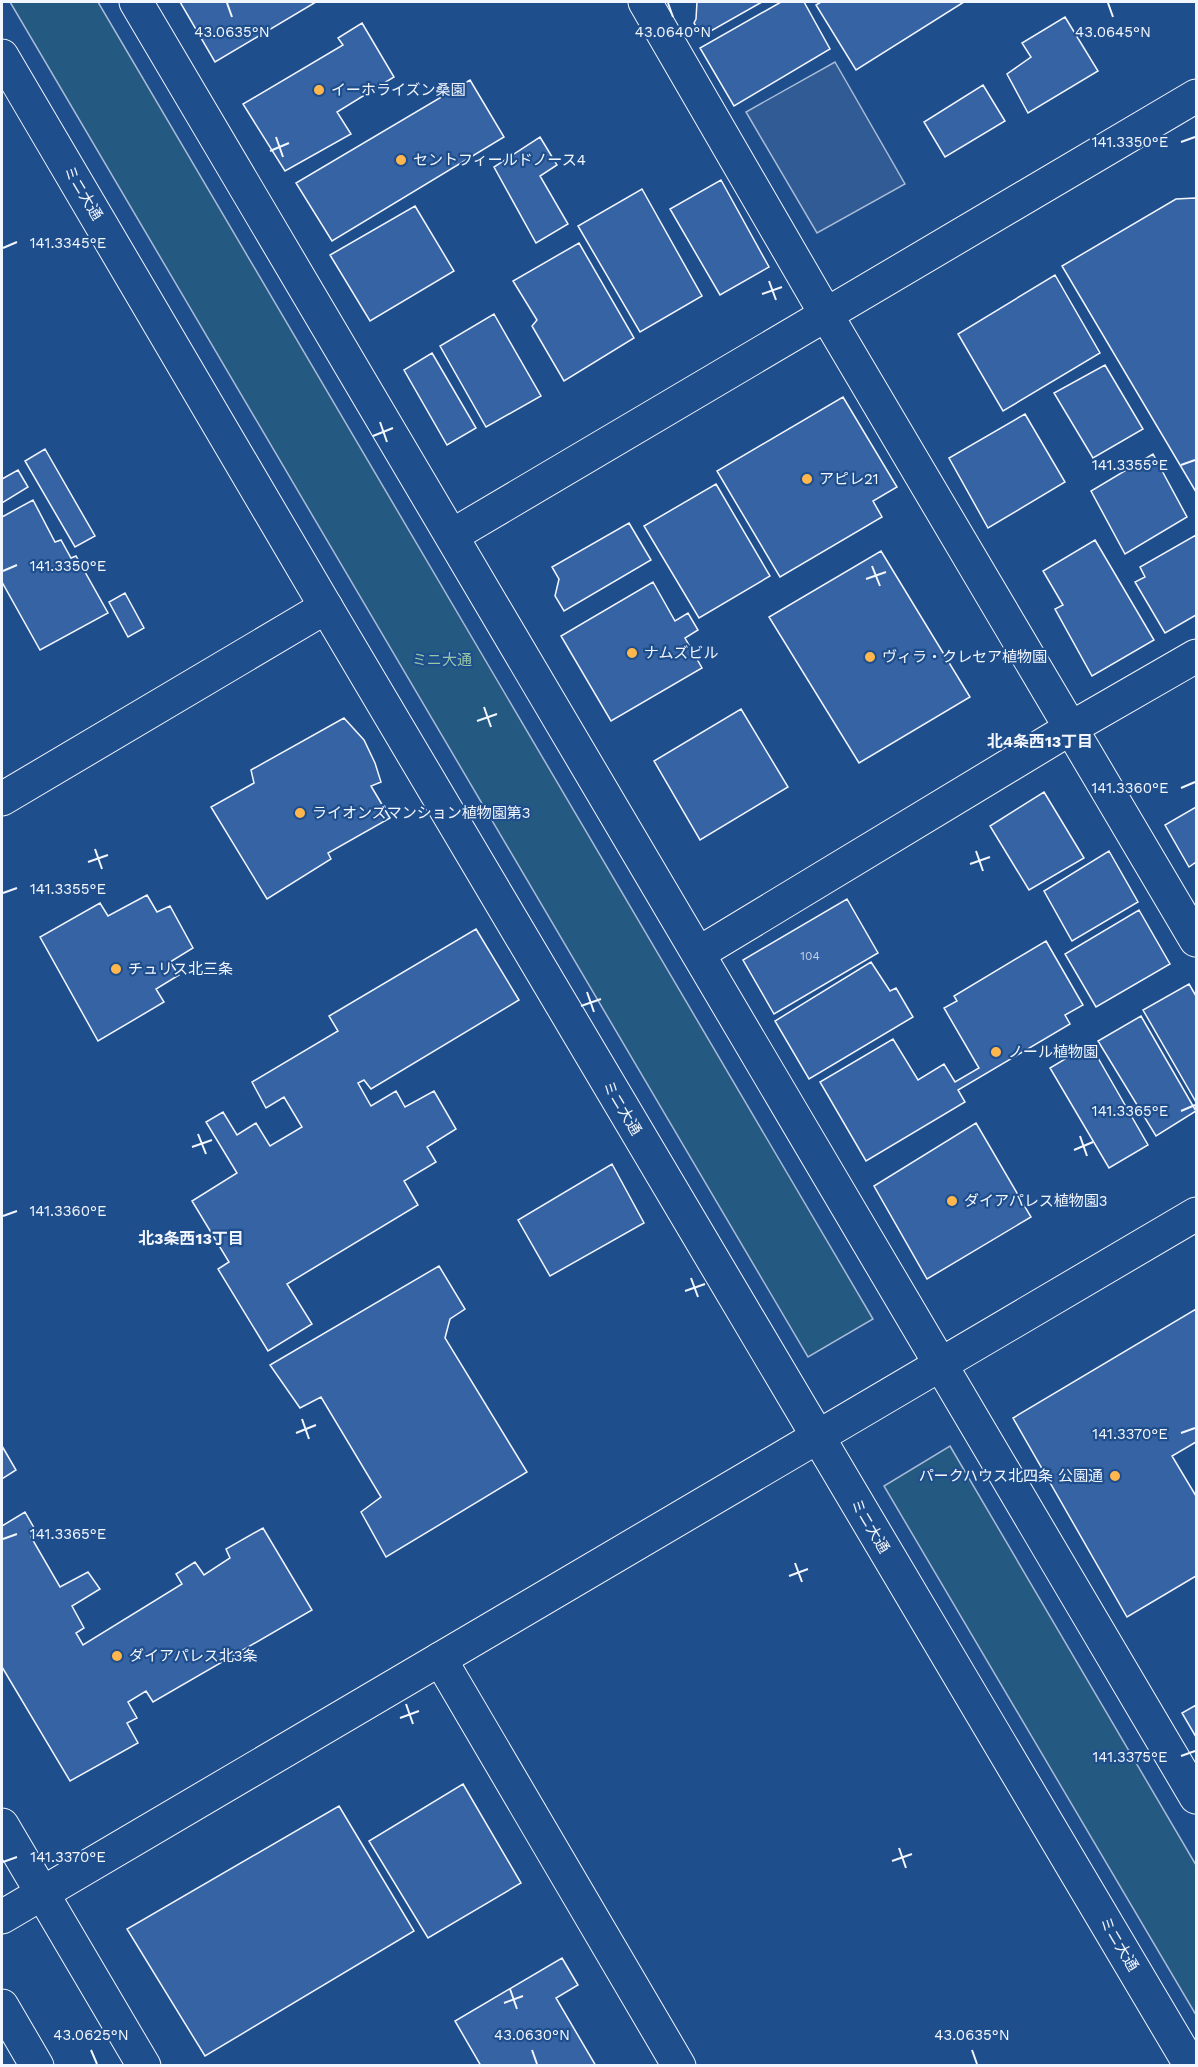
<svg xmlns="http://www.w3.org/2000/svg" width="1198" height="2067" viewBox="0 0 1198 2067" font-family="'Work Sans','Noto Sans JP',sans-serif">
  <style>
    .green { fill: #245a82; stroke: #a8bbd7; stroke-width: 1.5 }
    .parking { fill: #305b95; stroke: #a8bbd7; stroke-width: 1.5 }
    .building { fill: #3563a3; stroke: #f2f6ff; stroke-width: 1.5 }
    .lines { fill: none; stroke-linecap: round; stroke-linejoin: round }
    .street-casing { stroke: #f2f6ff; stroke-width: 35 }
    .secondary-casing { stroke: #f2f6ff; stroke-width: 35 }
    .street { stroke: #1f4e8c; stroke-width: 33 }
    .secondary { stroke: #1f4e8c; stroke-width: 33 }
    .ticks { fill: none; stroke: #f2f6ff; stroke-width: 2 }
    .poi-dot { fill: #ffb74d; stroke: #1f4e8c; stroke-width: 2 }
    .labels { text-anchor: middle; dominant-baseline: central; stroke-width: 4.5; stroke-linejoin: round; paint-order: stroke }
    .number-label { font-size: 12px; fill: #c3d1e8 }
    .poi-label { font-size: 15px; fill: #f2f6ff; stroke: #1f4e8c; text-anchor: start }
    .street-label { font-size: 15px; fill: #f2f6ff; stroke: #1f4e8c }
    .park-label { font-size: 15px; fill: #97c8a6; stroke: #1f4e8c }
    .neighbourhood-label { font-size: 16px; font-weight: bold; fill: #f2f6ff; stroke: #1f4e8c }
    .ticks-label { font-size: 15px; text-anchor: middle; fill: #f2f6ff; stroke: #1f4e8c; stroke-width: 4.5; stroke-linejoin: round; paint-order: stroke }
  </style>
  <rect width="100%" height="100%" fill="#1f4e8c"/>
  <path class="green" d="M10,2h88l775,1317 -65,38z
    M950,1446l246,419v150l-312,-529z"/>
  <path class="parking" d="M835,62l70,122 -88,49 -71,-121z"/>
  <path class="building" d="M180,2h136l-101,60z
    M697,2h65l-60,34 -8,-13 2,-4z
    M781,2h23l26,47 -96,57 -34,-58z
    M821,2h143l-108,68 -40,-65z
    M1065,17l33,54 -70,42 -21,-39 24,-17 -9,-14z
    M362,23l32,54 -57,35 14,22 -66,37 -42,-67 100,-59 -5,-7z
    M470,80l34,57 -172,104 -36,-58z
    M983,85l22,36 -60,36 -21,-35z
    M540,137l17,28 -17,11 28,48 -32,19 -42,-76z
    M721,180l48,87 -49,28 -50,-86z
    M642,189l60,107 -62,36 -62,-106z
    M1195,198l1,1v293l-134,-226 114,-67z
    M415,206l39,65 -84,50 -40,-66z
    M579,243l55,95 -70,43 -32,-55 5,-6 -24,-39z
    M1055,275l45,78 -97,58 -45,-77z
    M494,314l47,82 -55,31 -46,-81z
    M432,353l44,75 -29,17 -43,-75z
    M1105,365l38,64 -50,29 -39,-65z
    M843,397l54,90 -24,14 9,16 -102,60 -63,-106z
    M1025,414l40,68 -77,46 -39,-70z
    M45,449l50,87 -20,11 -50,-86z
    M1153,454l34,63 -62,37 -34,-63z
    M18,470l10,17 -26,16v-24z
    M716,484l54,92 -71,42 -55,-92z
    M33,500l22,42 6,-2 10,18 5,-2 32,57 -68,37 -38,-68v-65z
    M629,523l22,37 -87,51 -9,-15 4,-17 -7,-12z
    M1196,535v80l-31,18 -30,-51 10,-5 -5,-10z
    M1095,540l59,100 -62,36 -37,-67 8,-4 -20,-34z
    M881,551l89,146 -111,66 -90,-146z
    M653,582l22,39 13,-8 10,17 -13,8 17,30 -91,53 -50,-85z
    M125,593l19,35 -16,9 -19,-35z
    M741,709l47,78 -88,53 -46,-79z
    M344,718l20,22 11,23 6,19 -10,4 19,32 -62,35 3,6 -64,40 -56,-92 43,-24 -3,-13z
    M1044,792l40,66 -55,32 -39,-64z
    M1196,807v55l-7,5 -24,-42z
    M1109,851l29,51 -66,39 -28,-50z
    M147,895l10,17 13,-6 23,42 -23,14 9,13 -23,14 8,13 -66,39 -58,-104 60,-34 8,13z
    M847,899l31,54 -104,61 -31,-54z
    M1139,910l31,54 -74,43 -31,-53z
    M476,929l43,71 -148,89 -7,-9 -6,3 13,23 25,-15 9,16 29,-16 22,38 -29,18 9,15 -32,19 14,24 -131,79 25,40 -44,27 -50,-82 11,-7 -37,-61 45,-28 -31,-51 17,-10 14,23 19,-12 14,23 32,-19 -18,-30 -18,11 -14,-26 86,-51 -9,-15z
    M1046,941l37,64 -18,10 5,9 -112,66 7,12 -99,59 -46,-79 73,-43 25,41 26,-16 11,18 24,-14 -35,-60 13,-7 -3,-5z
    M871,962l19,29 6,-3 17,29 -104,62 -34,-58z
    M1189,984l7,12v106l-53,-92z
    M1141,1016l55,95 -40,25 -58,-95z
    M1090,1044l58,101 -39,23 -59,-100z
    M976,1123l55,94 -104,62 -53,-93z
    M612,1164l32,59 -94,53 -32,-56z
    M439,1266l26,43 -15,10 -5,19 82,134 -141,85 -25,-45 20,-15 -60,-100 -21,11 -30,-43z
    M1196,1309v133l-24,14 24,40v80l-69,41 -114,-199z
    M2,1446l14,24 -14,9z
    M25,1512l12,21 -6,4 29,50 28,-15 12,17 -28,17 12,22 -8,5 7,12 99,-61 -6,-10 19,-12 9,13 26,-17 -4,-9 37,-21 49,82 -159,92 -7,-11 -18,11 9,16 -10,5 11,20 -68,38 -68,-114v-141z
    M1196,1705v32l-14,-24z
    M463,1784l58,99 -93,55 -59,-97z
    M339,1806l75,125 -209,125 -78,-127z
    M562,1958l16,27 -22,13 40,68h-115l-26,-45z"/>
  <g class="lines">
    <defs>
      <path id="street" d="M136,2l1060,1795
        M645,2l182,314 369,624
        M2,56l324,551 865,1459
        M699,953l372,-225 125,-72
        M440,1659l239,407"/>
      <path id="secondary" d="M453,535l743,-439
        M2,799l324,-192
        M2,1825l142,241
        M2,1917l1194,-703
        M2,2006l35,60"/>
    </defs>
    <use href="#street" class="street-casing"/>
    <use href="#secondary" class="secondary-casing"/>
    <use href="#street" class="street"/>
    <use href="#secondary" class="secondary"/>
  </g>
  <path class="ticks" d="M227,3l5,14M668,3l5,14M1108,3l5,14M276,137l7,20M1181,142l14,-5M270,151l19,-8M3,248l14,-6M769,281l7,19M762,294l20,-7M380,422l7,20M373,436l20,-8M1181,465l14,-5M872,566l8,20M3,571l14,-6M866,579l20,-7M484,707l7,20M477,721l20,-7M1181,788l14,-6M95,849l7,20M976,851l7,20M88,862l20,-7M970,864l20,-7M3,893l14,-5M587,992l7,20M581,1006l20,-7M1181,1111l14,-6M198,1134l8,20M1080,1136l7,20M192,1147l20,-7M1074,1150l19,-8M3,1216l14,-5M691,1278l7,19M685,1291l20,-7M302,1419l7,20M296,1433l20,-8M1181,1433l14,-5M3,1539l14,-5M795,1563l7,19M789,1576l19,-7M406,1704l7,20M400,1718l19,-7M1181,1756l14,-5M899,1848l7,20M892,1861l20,-7M3,1862l14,-5M510,1989l7,20M504,2003l19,-7M91,2050l6,14M532,2050l5,14M972,2050l5,14"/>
  <g class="poi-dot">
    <circle cx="319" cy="90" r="6"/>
    <circle cx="401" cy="160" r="6"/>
    <circle cx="807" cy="479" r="6"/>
    <circle cx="632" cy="653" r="6"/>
    <circle cx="870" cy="657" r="6"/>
    <circle cx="300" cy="813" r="6"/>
    <circle cx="116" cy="969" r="6"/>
    <circle cx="996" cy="1052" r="6"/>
    <circle cx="952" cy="1201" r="6"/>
    <circle cx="1115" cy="1476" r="6"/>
    <circle cx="117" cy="1656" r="6"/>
  </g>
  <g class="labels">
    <g class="number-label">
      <text x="810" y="956">104</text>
    </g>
    <g class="poi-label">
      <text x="331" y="90">イーホライズン桑園</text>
      <text x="413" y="160">セントフィールドノース4</text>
      <text x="819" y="479">アピレ21</text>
      <text x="644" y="653">ナムズビル</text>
      <text x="882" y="657">ヴィラ・クレセア植物園</text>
      <text x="312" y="813">ライオンズマンション植物園第3</text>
      <text x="128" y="969">チュリス北三条</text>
      <text x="1008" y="1052">ノール植物園</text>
      <text x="964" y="1201">ダイアパレス植物園3</text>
      <text x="1103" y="1476" text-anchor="end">パークハウス北四条 公園通</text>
      <text x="129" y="1656">ダイアパレス北3条</text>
    </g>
    <g class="street-label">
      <text transform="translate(83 193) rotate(59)">ミニ大通</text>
      <text transform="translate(622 1108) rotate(59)">ミニ大通</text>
      <text transform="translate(870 1526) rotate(59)">ミニ大通</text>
      <text transform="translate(1119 1944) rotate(59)">ミニ大通</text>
    </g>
    <g class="park-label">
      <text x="442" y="660">ミニ大通</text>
    </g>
    <g class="neighbourhood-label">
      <text x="1040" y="741">北4条西13丁目</text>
      <text x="191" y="1238">北3条西13丁目</text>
    </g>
  </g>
  <g class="ticks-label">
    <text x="673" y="37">43.0640°N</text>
    <text x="232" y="37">43.0635°N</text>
    <text x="1113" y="37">43.0645°N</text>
    <text x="1130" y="147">141.3350°E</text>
    <text x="68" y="248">141.3345°E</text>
    <text x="1130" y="470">141.3355°E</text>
    <text x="68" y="571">141.3350°E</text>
    <text x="1130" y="793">141.3360°E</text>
    <text x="68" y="894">141.3355°E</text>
    <text x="1130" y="1116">141.3365°E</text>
    <text x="68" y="1216">141.3360°E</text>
    <text x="1130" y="1439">141.3370°E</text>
    <text x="68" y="1539">141.3365°E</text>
    <text x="1130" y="1762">141.3375°E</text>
    <text x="68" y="1862">141.3370°E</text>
    <text x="91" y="2040">43.0625°N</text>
    <text x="532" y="2040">43.0630°N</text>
    <text x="972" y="2040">43.0635°N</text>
  </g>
  <rect width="1198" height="2067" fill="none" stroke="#f2f6ff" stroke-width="6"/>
</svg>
